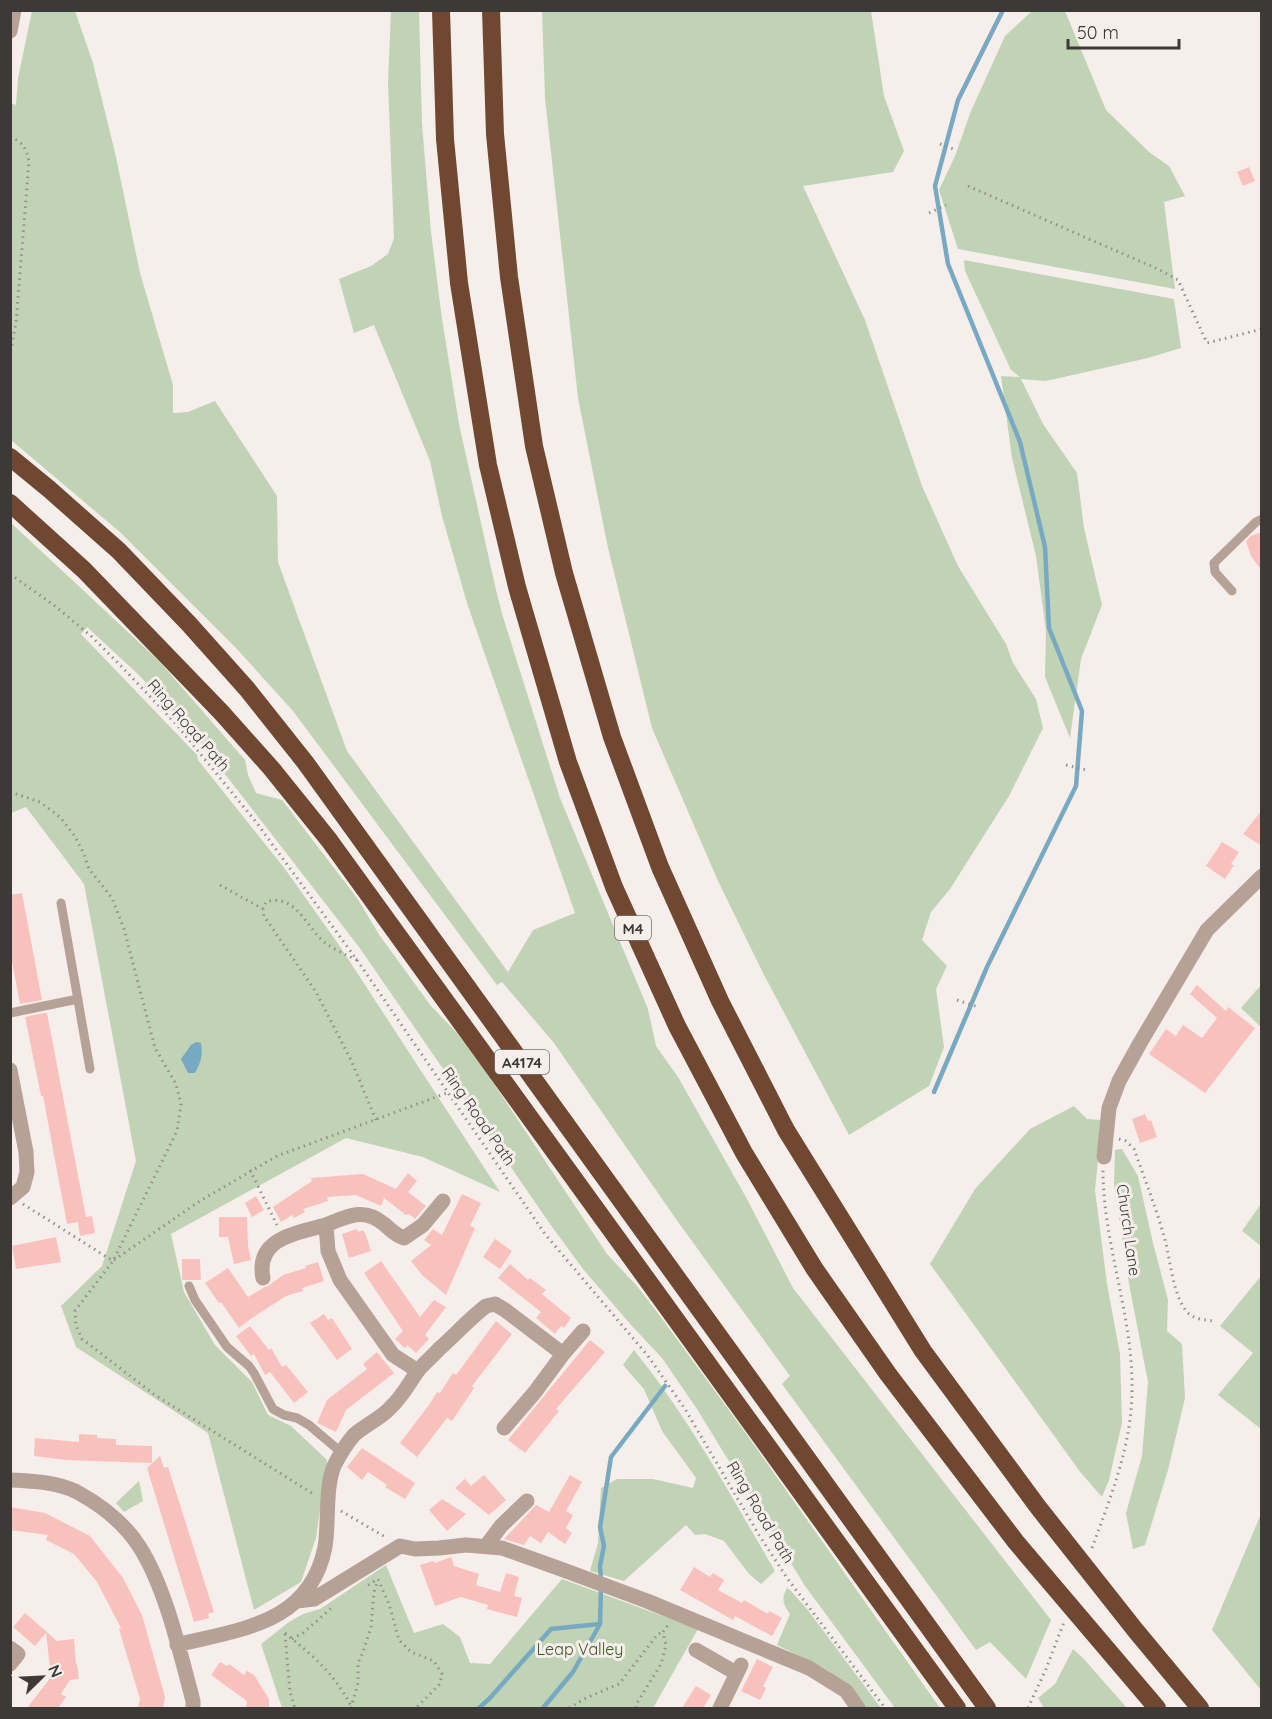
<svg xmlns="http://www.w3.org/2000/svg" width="1272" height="1719" viewBox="0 0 1272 1719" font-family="Quicksand,sans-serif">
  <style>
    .green { fill: #c0d3b5 }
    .water { fill: #77a9c2 }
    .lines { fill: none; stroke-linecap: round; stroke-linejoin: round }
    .stream { stroke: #77a9c2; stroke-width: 4.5 }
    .building { fill: #f9c1bc }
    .path { stroke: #958f8d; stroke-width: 3; stroke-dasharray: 1.5 4.5; stroke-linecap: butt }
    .lane { stroke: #b6a196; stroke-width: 9 }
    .street { stroke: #b6a196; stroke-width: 15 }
    .highway { stroke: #704832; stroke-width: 18 }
    .labels { text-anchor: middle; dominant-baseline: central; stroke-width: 6; stroke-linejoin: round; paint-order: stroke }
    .shield { fill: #f6eeeb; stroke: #746f6d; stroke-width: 1.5 }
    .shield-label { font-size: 15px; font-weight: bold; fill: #3c3937 }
    .street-label { font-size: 16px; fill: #3c3937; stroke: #f6eeeb }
    .park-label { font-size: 16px; fill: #3a5b21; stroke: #f6eeeb }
  </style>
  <rect width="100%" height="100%" fill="#f6eeeb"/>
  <path class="green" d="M32,11h43l18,52 23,94 24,116 33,112v28l15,-1 27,-11 62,95 1,66 69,189 161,221 25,-42 42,-17 -108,-310 -25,-87 -12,-55 -56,-136 -20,8 -15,-54 32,-13 17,-12 6,-16 -6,-156 3,-71h28l3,113 9,108 11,87 17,105 37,166 7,27 57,181 88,211 8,37 22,31 69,122 46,89 258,332 -25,59 -36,-37 -14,8 -194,-266 8,-8 -112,-154 -124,-179 -52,-61 -5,3 -204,-274 -57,-63 -115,-115 -110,-93v-337l5,2 2,-27z
    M542,11h329l13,85 20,55 -11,21 -90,14 62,134 57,166 36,80 48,78 7,19 23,36 7,29 -34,68 -59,93 -19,23 -9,28 25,26 -11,23 8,58 -15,39 -80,49 -86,-162 -45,-92 -66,-153 -44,-180 -30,-150 -33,-300z
    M1032,11h33l41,99 43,42 20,14 16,30 -21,6 11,87 -217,-40 -19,-59 16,-34 16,-45 34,-75z
    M964,260l210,39 7,49 -33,10 -102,23 -25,-2 22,45 34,49 7,55 18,77 -21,54 -11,79 -25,-61 1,-46 -10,-75 -24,-98 -11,-82 19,1 -9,-7 -46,-99z
    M10,522l149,139 86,99 3,15 8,18 26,7 75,98 23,38 51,70 26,27 29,39 121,182 30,32 23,30 87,119 193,273h-45l-90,-122 -108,-177 -35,-51 -31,-33 -48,-56 -33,-45 -191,-277 -162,-209 -56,-61 -54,-50 -6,7 116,121 1,5 87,109 54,76 161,247 -77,-35 -77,-19 -175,96 13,58 31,53 37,37 16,33 23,11 36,34 -11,78 -15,44 -47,28 -46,-177 -132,-86 -15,-41 41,-40 34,-105 -52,-277 -58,-77 -15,6z
    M1261,985v42l-20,-19z
    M1074,1106l13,13 15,1 -7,70 12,94 13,70 2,69 -13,57 -7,17 -21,-24 -151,-209 45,-75 55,-60z
    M1122,1149l16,27 15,67 15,57 -1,31 15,13 3,54 -17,72 -23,75 -12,4 -7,-36 16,-57 6,-74 -19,-98 -15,-99 1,-35z
    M1261,1204v42l-19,-15z
    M1261,1276v153l-43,-34 35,-42 -33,-27z
    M634,1350c55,68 97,146 141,221l-14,13 -12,-10 -25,-33 -19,-7 -10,1 -9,-10 -62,56 -34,-10 8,-28 3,-55 16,-9h36l40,9 3,-10 -34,-47 -18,-42 -21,-24z
    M139,1481l4,20 -19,11 -8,-9z
    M1261,1514v176l-49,-60z
    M386,1565l28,68 29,-9 17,13 10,26 20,1 72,-85 136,50 -45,79h-371l-21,-64 28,-22 14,-8 17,-5z
    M787,1588l4,3 16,18 74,99h-20l-30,-34 -6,-5 -48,-24 13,-31c-7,-9 -9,-16 -3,-26z
    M1073,1649l10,9 44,50h-83l-6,-10 17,-14z"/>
  <path class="water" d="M196,1042l5,1c2,12 0,19 -6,30h-7l-7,-14 10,-14z"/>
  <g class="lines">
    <path class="stream" d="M934,1092l53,-125 89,-181 6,-75 -33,-83 -4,-81 -25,-105 -72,-178 -13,-78 23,-86 45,-90
      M601,1580l-1,-14 4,-20 -4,-19 11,-70 54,-71
      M479,1708l11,-10 61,-69 49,-5
      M543,1708l30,-36 27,-48 1,-36"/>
  </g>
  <path class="building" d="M1249,167l6,14 -12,5 -6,-14z
    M1262,532v39l-11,-15 -5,-15 5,-5z
    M1262,810v36l-19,-12z
    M1222,842l17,10 -8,12 3,1 -9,14 -19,-13z
    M22,893l20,107 -22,4 -10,-53v-56z
    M1197,985l29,26 2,-4 27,21 -50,65 -56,-39 17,-25 10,7 7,-11 19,13 15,-20 -27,-24z
    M44,1013h3l39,204 6,-1 3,17 -15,3 -2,-14 -11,2 -24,-128h-2l-16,-79z
    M1145,1114l3,7 3,-1 6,17 -17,6 -8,-24z
    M408,1173l9,8 -9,11 18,14 -11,13 -6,-5 -3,1 -22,-17 -3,8 -25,-11 -29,2 1,4 -25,8 2,3 -11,6 -2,-3 -11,7 -8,-15 39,-26 -1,-3 52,-4 33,15z
    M462,1194l19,9 -11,23 5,2 -29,67 -24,-20 -11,-14 20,-16 -7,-5 9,-11 9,6z
    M256,1196l8,14 -12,7 -7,-14z
    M219,1217h28l1,29 3,14 -17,4 -6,-27h-9z
    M357,1229l1,3 5,-2 3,5 5,16 -22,7 -7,-24z
    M56,1237l5,25 -45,7 -4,-23z
    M495,1239l17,12 -12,18 -17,-12z
    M182,1259h18l1,21h-19z
    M381,1261l39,56 14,-17 12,7 -21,28 4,4 -13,14 -9,-8 -2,3 -10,-9 8,-8 -39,-58z
    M318,1262l6,19 -22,7 1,3 -17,5 -37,24 -10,8 -18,-26 -2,1 -14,-20 23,-15 20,29 15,-9 5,-2 15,-11 23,-7 -1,-2z
    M510,1264l18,16 2,-2 16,12 -4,4 29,24 -7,10 -3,-2 -6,8 -19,-16 5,-6 -43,-34z
    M324,1314l4,6 4,-2 20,31 -15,11 -27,-37z
    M496,1321l16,13 -40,52 2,2 -22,33 -5,-3 -30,39 -17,-14 29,-38 8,-13 3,1 13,-20 3,2z
    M250,1326l19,24 2,-2 11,19 4,-2 22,27 -14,11 -24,-31 -5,3 -11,-21 -3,2 -15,-20z
    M590,1340l15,12 -49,57 3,2 -34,42 -17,-13z
    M377,1352l17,21 -48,37 -10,22 -19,-9 10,-23 40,-31 -4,-5z
    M79,1434l18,1v3l19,1v6l36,1v17l-86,-3 -32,-4 1,-18 44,4z
    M362,1448l53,35 -10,16 -20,-12 2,-2 -19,-13 -6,8 -15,-13z
    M160,1456l4,12 4,-1 46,145 -6,2 1,4 -15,4 -47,-154z
    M484,1475l22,25 -17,15 -34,-27 10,-9 6,7z
    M570,1475l12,7 -16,29 7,4 -7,13 6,5 -7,11 -17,-12 -7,11 -11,-7 -6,9 -20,-6 32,-34 13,7z
    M442,1499l24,15 -19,17 -18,-21z
    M10,1507l35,6 45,23 33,42 19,37 23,82 -2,11h-25l2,-9 -21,-70 2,-1 -24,-46 -23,-28 -28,-14 2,-5 -38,-5z
    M451,1557l3,9 25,8 -3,11 24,7 6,-19 13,4 -5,19 8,2 -5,19 -30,-8 1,-4 -27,-8 -26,9 -15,-41 13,-4 2,2z
    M694,1567l16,10 3,-4 11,7 -6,10 24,13 2,-3 24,14 1,-3 13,7 -10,18 -37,-20 -2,4 -53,-30z
    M25,1613l32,28 17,-2 2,25h1l2,15 -9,1 -9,14 5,3 -8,11h-31l24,-31 -5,-44 -11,13 -22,-19z
    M757,1659l16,8 -10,19 3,2 -6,12 -19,-9z
    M220,1662l7,4 2,-2 15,11 3,-4 7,4 15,24v9h-23l1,-7 -36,-26z
    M696,1686l15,9 -8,13h-21z"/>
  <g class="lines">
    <path class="path" d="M10,137c13,5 16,11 19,24l-13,162 -6,31
      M940,144l16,6
      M968,186l192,84 18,10 29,63 55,-14
      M929,213l17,-8
      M10,574l45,32 36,30 30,30 55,58 80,98 101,138 188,274 103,122 37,53 74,126 28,43 98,130
      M1066,765l20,5
      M10,792l30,10 20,15 14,18 9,17 6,17 23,29 12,31 31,119 21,36 5,20 -4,27 -64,130 -38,50 1,15 6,13 73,56 160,100
      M220,885l43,24
      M357,960c-13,-6 -27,-12 -37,-22 -15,-15 -27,-45 -54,-36l-3,7 1,7 52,76 35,68 25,60
      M957,1000l21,7
      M1119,1139l7,2 8,8c10,28 21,56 29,84 8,24 8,59 24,79 6,7 18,8 26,9
      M250,1170l27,55
      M23,1204l90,57
      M114,1260l86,-59 77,-45 170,-63
      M341,1511l46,27
      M1092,1548c19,-52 40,-103 40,-159 1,-74 -29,-145 -29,-219
      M368,1585l10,-6 11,25 10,36 12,12 23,9 8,13 -2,10 -24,24
      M285,1633c28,23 49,40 66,73
      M285,1634l5,58 5,16
      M292,1639l11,-6 31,-27
      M351,1708l7,-25v-20l5,-11 8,-25 3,-35 4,-12
      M569,1708l17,-10 33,-14 39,-50 5,-2
      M636,1708l1,-5 24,-39 5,-19 -3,-13 5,-7
      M1028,1708l18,-39 18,-47"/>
    <path class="lane" d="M1232,591l-17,-19 -1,-9 42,-41 6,-3
      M61,903l29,166
      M10,1013l68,-14
      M189,1286l6,14 32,47 22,19 5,7 19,36 11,6 13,3 12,7 33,28"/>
    <path class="street" d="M10,31l4,-21
      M10,1070l16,82 1,20 -4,15 -13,11
      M1104,1157l5,-49 10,-27 21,-38 67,-113 55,-54
      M263,1278c-8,-40 34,-45 63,-53
      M418,1371l-25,-16 -53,-75 -12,-29 -2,-26c22,-9 38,-18 58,-1 7,6 11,11 20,14l19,-13 20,-24
      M504,1428l31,-36 28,-38
      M10,1480c22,1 47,2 67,12 24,13 47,31 62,54 27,42 41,107 54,155v7
      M486,1546l15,-20 26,-25
      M297,1601l17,-2 86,-53 15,3 24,-1 27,-3 36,3 56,20 89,33 162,67 37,23 12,17
      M177,1645c63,-16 133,-21 148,-98 4,-23 0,-60 9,-81 5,-10 13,-23 20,-31 11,-10 26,-16 36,-27 12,-11 18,-23 27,-36 6,-8 15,-15 22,-23 16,-14 30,-30 47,-43l9,-2 10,6 58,44 20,-23
      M10,1648l8,6 -8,10
      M696,1650l40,23
      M720,1708l21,-43"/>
    <path class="highway" d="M441,10l4,129 14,144 29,182 29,122 51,175 46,125 63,139 67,127 70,115 74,106 128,168 141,166
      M491,10l4,124 14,143 25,169 30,127 48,164 48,130 60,134 66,129 137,221 115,156 98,124 64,77
      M10,457l39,32 70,62 70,73 58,65 58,73 682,946
      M10,503l74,67 137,142 50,56 58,72 628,868"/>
  </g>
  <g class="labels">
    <g class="shield">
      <rect x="615" y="916" width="36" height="24" rx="4.5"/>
      <rect x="495" y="1050" width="54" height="24" rx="4.5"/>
    </g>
    <g class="shield-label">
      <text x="633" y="928">M4</text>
      <text x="522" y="1062">A4174</text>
    </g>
    <g class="street-label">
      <text transform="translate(189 725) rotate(49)">Ring Road Path</text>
      <text transform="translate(479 1116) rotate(55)">Ring Road Path</text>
      <text transform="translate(1129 1230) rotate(82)">Church Lane</text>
      <text transform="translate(761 1512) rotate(59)">Ring Road Path</text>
    </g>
    <g class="park-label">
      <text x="580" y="1649">Leap Valley</text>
    </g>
  </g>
  <rect width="1272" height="1719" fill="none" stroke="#3c3937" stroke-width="24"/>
  <g transform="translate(42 1677) rotate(66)" stroke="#f6eeeb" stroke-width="4.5" paint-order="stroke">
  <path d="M0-4.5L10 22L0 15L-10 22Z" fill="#3c3937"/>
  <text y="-9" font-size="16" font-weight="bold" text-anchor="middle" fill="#3c3937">N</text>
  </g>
  <path d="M1068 39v9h111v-9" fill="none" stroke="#3c3937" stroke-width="3"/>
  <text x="1077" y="39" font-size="18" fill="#3c3937" stroke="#f6eeeb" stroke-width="4.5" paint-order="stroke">50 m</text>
</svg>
